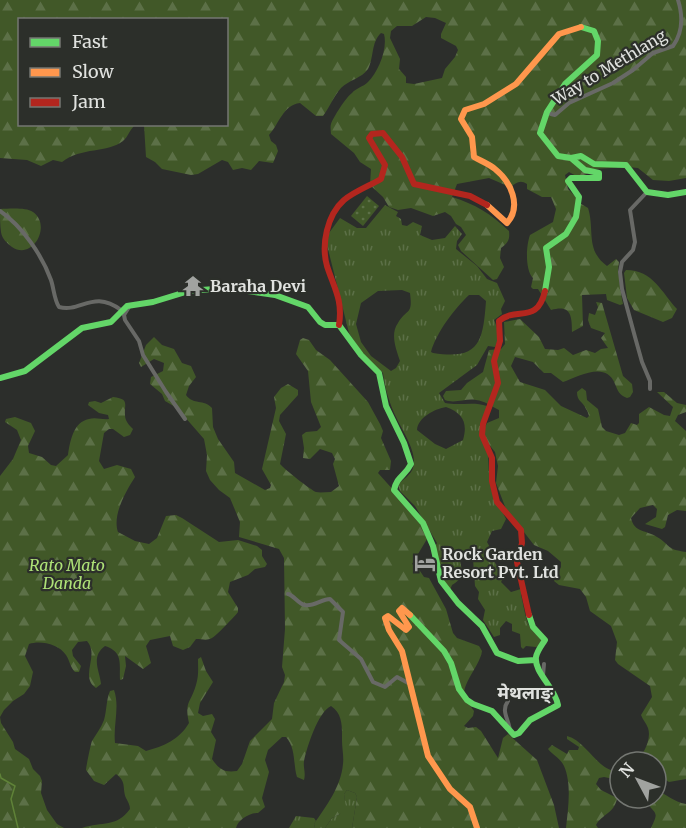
<svg xmlns="http://www.w3.org/2000/svg" width="686" height="828" viewBox="0 0 686 828" font-family="Merriweather,'Noto Sans Devanagari',serif">
  <style>
    .grass { fill: url(#grass-tufts); fill-rule: evenodd }
    .forest { fill: url(#forest-firs); fill-rule: evenodd }
    .park { fill: url(#park-dots) }
    .lines { fill: none; stroke-linecap: round; stroke-linejoin: round }
    .stream { stroke: #5f8238; stroke-width: 1.5 }
    .street { stroke: #686966; stroke-width: 4 }
    .fast { stroke: #63d668; stroke-width: 6 }
    .slow { stroke: #ff974d; stroke-width: 6 }
    .jam { stroke: #b3261e; stroke-width: 6 }
    .labels { text-anchor: middle; dominant-baseline: central; stroke-width: 4.5; stroke-linejoin: round; paint-order: stroke }
    .street-label { font-size: 16px; fill: #e0e2df; stroke: #2c2f2a }
    .poi-label { font-size: 16px; font-weight: bold; fill: #e0e2df; stroke: #2c2f2a; text-anchor: start }
    .park-label { font-size: 16px; font-style: italic; fill: #aee277; stroke: #2c2f2a }
    .neighbourhood-label { font-size: 18px; font-weight: bold; fill: #e0e2df; stroke: #2c2f2a }
  </style>
  <defs>
    <pattern id="grass-tufts" width="24" height="20" patternUnits="userSpaceOnUse" patternTransform="scale(1.5)"><rect width="24" height="20" fill="#415828"/><path d="M3 7l-1-3M5 7V3M7 7l1-3M15 17l-1-3M17 17v-4M19 17l1-3" fill="none" stroke="#5c7047"/></pattern>
    <pattern id="forest-firs" width="22" height="20" patternUnits="userSpaceOnUse" patternTransform="scale(1.5)"><rect width="22" height="20" fill="#415828"/><path d="M5 1l3.5 6h-7zM16 11l3.5 6h-7z" fill="#5c7047"/></pattern>
    <pattern id="park-dots" width="8" height="8" patternUnits="userSpaceOnUse" patternTransform="scale(1.5)"><rect width="8" height="8" fill="#415828"/><path d="M2 2h.1M6 6h.1" fill="none" stroke="#5c7047" stroke-width="1.8" stroke-linecap="round"/></pattern>
  </defs>
  <rect width="100%" height="100%" fill="#2c2e2b"/>
  <path class="grass" d="M385,205l13,7 -2,4 5,3 1,6 5,1 6,-4 9,4 -2,9 12,5 13,-2 10,-12 7,8 -5,7 -1,8 21,17 10,13 10,4 8,18 -4,8 1,5 -8,6c4,8 6,19 1,27l-7,-1 -11,19 -38,28 6,10c15,3 28,-2 42,3l-6,17 -1,12 8,18 1,21 3,17 14,28 -5,10 -9,2 -5,11 6,11 -1,5 12,19 -3,5 10,10 10,-3 1,2 -1,4c3,11 4,25 10,34 4,6 11,8 13,15l-8,3 -10,-1 -3,3 -2,-2 -1,-13 -8,-3v-7l-6,-3 -6,7v7l-6,2 -11,-17 2,-10 -7,-11 1,-7 -4,-6 -2,-27 -9,-7 -4,2c-1,16 9,20 -8,31l-2,5 -6,-9 -9,-34 2,-4 -22,-37 -15,-15 -2,-6c5,-6 13,-10 15,-17 5,-15 -10,-36 -16,-49 -7,-14 -12,-30 -14,-46l-21,-20 -13,-20 -22,-88 2,-12 11,-15 17,10h9zM402,290l8,3c3,23 -3,15 -12,30 -8,11 -2,26 2,38l-4,7 -5,3 -20,-15 -10,-14 -5,-18 5,-21 17,-12zM469,295h10l7,6c-3,42 -7,59 -53,52l-2,-1c5,-19 24,-44 38,-57zM446,407c17,6 22,16 17,33l-17,9 -11,-5 -18,-14c1,-13 18,-21 29,-23z
    M347,790l8,3 2,4 -5,31h-27l7,-10 8,-4 5,-11 -1,-9z
    M296,816l18,2 2,3 -2,3 1,4h-26z"/>
  <path class="forest" d="M0,0h686v178l-17,3 -16,-1 -15,-12 -10,-1 -35,2 -4,4 -11,4 -9,-5 -4,3 3,14 10,10v3l10,6c7,22 -3,42 19,58l9,-7 3,3 -1,8 4,29 1,5 -3,1 -13,-5 -1,-6 -24,1 1,31 -11,6c0,-16 -1,-28 -21,-22l-13,-21h-5l-2,-2 2,-9c-8,-8 -7,-32 -3,-43l23,-13 3,-13 -5,-12h-9l-15,-8v-5c-7,-5 -11,-1 -17,3l-21,-9 -32,6 -5,13c23,7 39,17 57,34 1,9 -1,12 -8,17l-1,10 4,9 -7,12 -4,1 -32,-29 -3,-6 8,-10 -5,-8 -5,-3 -5,-8 -6,-4 -12,4 -22,-8 -13,2 -9,-3 -6,-10 -13,-12 1,-16 -11,-7 -6,-9 -23,-19c0,-3 -1,-7 0,-10 2,-6 15,-27 21,-31 4,-5 11,-6 16,-11 10,-10 20,-33 16,-48l-3,-1c-10,9 -7,25 -13,36 -6,9 -19,11 -27,19 -8,9 -11,19 -18,28h-7l-16,-13c-17,2 -21,21 -31,32l2,6 5,4 2,6 -5,12 -14,-2 -8,9 -9,-2 -9,2 -5,-8 -6,-2 -24,14 -7,1 -29,-6 -7,-7 -9,-5 -2,-32 82,-1v-104h-206v104l115,1c-5,4 -7,12 -12,16 -15,12 -42,6 -61,21l-9,-2 -12,6 -14,-6 -27,-2zM426,17l9,1 11,5 -5,11v4l15,8 2,4 -3,7 -10,12 -3,9 -28,6 -8,-1v-6l-7,-8 1,-10 -10,-21 1,-7 6,-5h15z
    M0,209c9,0 25,-2 33,3 19,13 0,49 -21,35 -5,-4 -10,-8 -11,-15 -1,-7 -1,-16 -1,-23z
    M626,270c27,0 36,23 51,39l-5,9 -9,4 -29,-12 -7,-12 -3,-25z
    M596,302l6,1 21,73 9,8 1,8 -3,5 -3,1c-8,-3 -9,-7 -12,-14 -9,-24 -37,-7 -52,-2l-12,-9h-7l-11,-11 -18,-5 -4,9 9,16 25,8 16,16 26,12 2,-2c-1,-2 -1,-5 -3,-7 -3,-8 -9,-7 -9,-17l5,-4 4,3 1,9 11,9 4,18 4,4 13,4 6,-2 6,-10 6,2 2,-2v-9l10,-7 15,8 6,1 3,-9 -16,-15h7l13,11 9,2v7l-8,3 -3,6 11,10v80l-9,-1 -9,5 -3,12 -3,2 -17,-5 11,-7 1,-8 -4,-4 -13,3 -9,10c3,15 16,12 26,19 15,9 8,12 29,15v227l-17,3 -13,-9v-11h-22c9,-5 18,-23 14,-34 -2,-5 -5,-8 -7,-13l11,-18 -2,-11 -32,-22 -3,-4 2,-18 -6,-16 -21,-15 -4,-14 -6,-8 -21,-4 -5,-4 7,-14v-5l-13,-11 -14,-6 -28,-36 -10,-26 2,-17 -3,-14 -8,-10 -4,-11 4,-8 12,-5v-8c-8,-4 -14,-9 -23,-10 -10,-2 -21,4 -31,0l-2,-4 3,-5 15,-1 6,-7 16,-11 6,-22 12,-1 4,-5 -1,-22 16,-3 19,18 6,12 13,1 6,-2 9,7 13,-5 9,3 6,-4 7,-1 -7,-10 4,-5 -14,-5 -3,-8 1,-7 6,2 3,-8z
    M154,337l8,8 12,4 8,14 9,3 5,11 -7,9 -3,9c7,10 18,4 26,13l1,19 5,12 16,23 1,11 30,17 5,-2 1,-3 -9,-16 14,-61 -2,-11 7,-9 7,-4 10,6v5l-18,20 -1,6 7,13 -6,30c4,5 31,26 36,28 4,1 10,0 15,0l8,-6 -6,-22 2,-5 -3,-6 -12,-4 -10,10 -7,-1 1,-10 -2,-13 4,-3 11,-1 4,-4 -10,-25 -3,-31 -12,-17 4,-14 3,-2 6,2 7,10 14,10 38,42 12,22 3,7 -2,7 10,23 -1,9h-10l-2,3 35,39 14,23v4l-15,25 6,4 6,9 5,1 17,31 7,24 4,5 22,8 3,5c-2,15 -22,34 -17,47 2,4 6,9 9,13l-1,5 -9,10 4,2 8,-1 5,4 17,27 5,-20 5,-4 29,26 17,45 5,23h-207l5,-31 -2,-4 -8,-3 -3,4 2,14 -2,4 -12,6 -7,10h-10l-1,-4c12,-18 27,-37 29,-60 1,-7 -1,-16 -1,-24 0,-13 1,-26 -11,-34 -13,6 -24,41 -27,55 -1,7 2,12 0,19l-7,-3c-4,-13 -1,-29 -11,-40h-4l-14,13 -3,10 4,12 -7,26 3,9 -7,6c-9,0 -20,7 -22,15h-154c21,-7 34,0 48,-19 0,-4 -2,-7 -4,-11 -4,-10 1,-16 -10,-24l-12,11 -10,-4 -8,-11c0,-3 5,-27 6,-29 4,-7 9,-13 12,-21 3,-10 2,-20 6,-29l4,-1c6,17 -1,35 1,53l23,3 8,5c18,-5 33,-11 43,-28 -5,-22 2,-20 7,-38 3,-10 2,-17 2,-26l3,-2 5,14 7,11 -13,21 -2,10 5,3 9,-2 3,5 -4,13 5,8 -4,19c7,10 12,14 25,12l5,-7 8,-23 22,-22 2,-16 10,-21 1,-7 -3,-8 3,-38 -1,-71 -5,-9 -40,-12 1,-15 -10,-24 -11,-8 -9,-10 -4,-9 1,-16 -3,-16 -27,-31 -12,-7 -3,-7 -12,-10 1,-7 12,-6 1,-8 -10,-4 -13,8 -2,-4 7,-18z
    M113,397c17,2 11,7 12,18 0,6 4,10 8,14l-3,6 -6,2 -11,-8h-4l-5,4 -5,28 5,8 13,-4 14,4 4,8c-9,14 -23,38 -17,55l17,9 14,3 8,-6 9,-22 10,-1 6,3 37,24 19,-2 19,6 5,4v6l5,8 -2,3 -10,2 -7,6 -18,7 -2,10 10,16v4c-2,3 -23,25 -26,26 -5,3 -10,1 -16,1l-6,8 -7,3 -10,-4 -3,-10 -20,4 -4,6 5,17 -8,6 -18,-13 1,10 -3,13 -3,1c-1,-15 4,-28 -15,-34 -15,11 -5,25 -4,38l-5,4c-17,-11 4,-33 -9,-47l-9,1 -6,8 1,6 8,10 -2,6h-4c-5,-5 -5,-11 -9,-17 -7,-11 -26,-15 -37,-11l-4,12 8,16 -3,14 -6,8 -11,7 -9,9 -4,7 1,6 12,19 2,7 14,10 4,10 7,7 2,5 -1,12 6,17 10,14 7,4h-64v-352l13,-17 8,-19 -4,-10 -12,-8 1,-3 9,-2 16,6 4,8 -7,15 1,7 13,4 9,8 5,1 12,-11c2,-13 5,-33 21,-36 7,-2 13,1 20,0l-1,-4 -9,-2 -11,-8 1,-3 6,-1 6,2z
    M567,736c19,5 30,33 48,35l-1,8 -10,-2 -5,1 -3,6 5,6 16,8c-2,15 -15,16 -21,27l2,3h-32c2,-19 6,-44 -2,-62 -3,-7 -12,-12 -16,-17l4,-4 15,9 2,-4h9l1,-3 -12,-8z
    M656,791c12,3 17,11 30,13v24h-35c10,-20 2,-12 -6,-30h11z"/>
  <path class="park" d="M367,196l12,10 -16,20 -12,-10z"/>
  <g class="lines">
    <path class="stream" d="M0,774l1,4 14,8 -4,13 7,29"/>
    <path class="street" d="M549,112l2,2 4,1 14,-12 44,-20 20,-13 20,-17 20,-7c10,-14 10,-30 5,-46
      M647,192l-17,18 5,32 -2,8 -11,12 -2,10 2,17 13,48 7,25 8,19v8
      M0,211c22,15 42,44 51,69 3,9 3,19 8,27 22,6 34,-18 62,3
      M129,307l-5,8 1,5 14,21 4,14 23,37 19,27
      M288,594c7,2 10,10 17,11 8,2 17,-6 25,-6l13,13 -4,28 22,19 12,23 12,5 12,-10 13,7
      M543,675l1,-11
      M508,701c-8,11 2,19 2,31"/>
    <path class="fast" d="M571,158l10,-2 13,8 32,1 21,27 21,3 18,-3
      M545,291l4,-24 -3,-19 20,-14 10,-17 3,-20 -11,-16 3,-3h28v-5l-14,-3 -14,-12 -13,-2 -18,-23 7,-21 18,-28 32,-29 1,-14 -4,-10 -13,-4
      M339,325l22,30 18,18 7,33 18,37 7,21c-6,12 -14,12 -17,26l29,33 10,23 8,35 17,22 24,23 15,27 21,8 18,-1
      M0,378l25,-7 57,-43 29,-6 16,-16 26,-4 36,-11 38,-3 48,7 33,12 12,15 5,3h14
      M410,615l34,36 7,12 8,26 8,11 6,4 19,7 22,24 5,-2 11,-13 28,-15c-3,-18 -24,-32 -22,-48 1,-6 6,-12 9,-17l-12,-13 -4,-12"/>
    <path class="slow" d="M487,205l20,18c15,-17 4,-41 -12,-54 -6,-5 -14,-8 -21,-12l-2,-20 -11,-18 4,-9 19,-6 32,-20 43,-50 22,-7
      M410,615l-8,-7 -3,3 10,16 -3,3 -18,-14 -3,2 4,12 13,21 26,105 22,33 20,18 7,21"/>
    <path class="jam" d="M339,325c4,-25 -5,-37 -12,-59 -6,-21 0,-51 17,-66 11,-9 25,-14 37,-21l4,-14 -16,-27 3,-4 11,-1 19,24 12,27 56,12 17,9
      M529,615l-12,-53 5,-19 -1,-13 -24,-28 -5,-21v-23l-10,-23 1,-11 15,-41 -4,-22 6,-20 -1,-20c18,-15 38,4 46,-30"/>
  </g>
  <defs>
    <symbol id="temple-bare" viewBox="-9 -9 18 18"><path d="M0-6L5-2H3V0L6.5 2.5H4V6H1.5V3h-3V6H-4V2.5H-6.5L-3 0V-2H-5Z" fill="#a1a3a0" stroke="#2c2f2a" stroke-width="2.5" paint-order="stroke"/></symbol>
    <symbol id="hotel-bare" viewBox="-9 -9 18 18"><path d="M-6-4.5h1.5V1H6V5H4.5V3h-9V5H-6ZM-4 0a1.8 1.8 0 1 1 3.6 0ZM.5 0V-2.5h3Q6-2.5 6 0Z" fill="#a1a3a0" stroke="#2c2f2a" stroke-width="2.5" paint-order="stroke"/></symbol>
  </defs>
  <g fill-rule="evenodd">
    <use href="#temple-bare" x="178" y="271" width="30" height="30"/>
    <use href="#hotel-bare" x="410" y="548" width="30" height="30"/>
  </g>
  <g class="labels">
    <g class="street-label">
      <text transform="translate(609 67) rotate(-31)">Way to Methlang</text>
    </g>
    <g class="poi-label">
      <text x="210" y="286">Baraha Devi</text>
      <text x="442" y="554">Rock Garden<tspan x="442" dy="18">Resort Pvt. Ltd</tspan></text>
    </g>
    <g class="park-label">
      <text x="67" y="565">Rato Mato<tspan x="67" dy="18">Danda</tspan></text>
    </g>
    <g class="neighbourhood-label">
      <text x="525" y="692">मेथलाङ्</text>
    </g>
  </g>
  <rect x="18" y="18" width="210" height="108" fill="#2c2f2a" stroke="#747772" stroke-width="1.5"/>
  <rect x="30" y="38" width="30" height="9" fill="#63d668" stroke="#747772" stroke-width="1.5"/>
  <text x="72" y="48" font-size="18" fill="#e0e2df">Fast</text>
  <rect x="30" y="68" width="30" height="9" fill="#ff974d" stroke="#747772" stroke-width="1.5"/>
  <text x="72" y="78" font-size="18" fill="#e0e2df">Slow</text>
  <rect x="30" y="98" width="30" height="9" fill="#b3261e" stroke="#747772" stroke-width="1.5"/>
  <text x="72" y="108" font-size="18" fill="#e0e2df">Jam</text>
  <g transform="translate(638 780) rotate(311)"><circle r="28" fill="#2c2f2a" stroke="#747772" stroke-width="1.5"/>
  <path d="M0-4.5L10 22L0 15L-10 22Z" fill="#a1a3a0"/>
  <text y="-9" font-size="16" font-weight="bold" text-anchor="middle" fill="#e0e2df">N</text>
  </g>
</svg>
